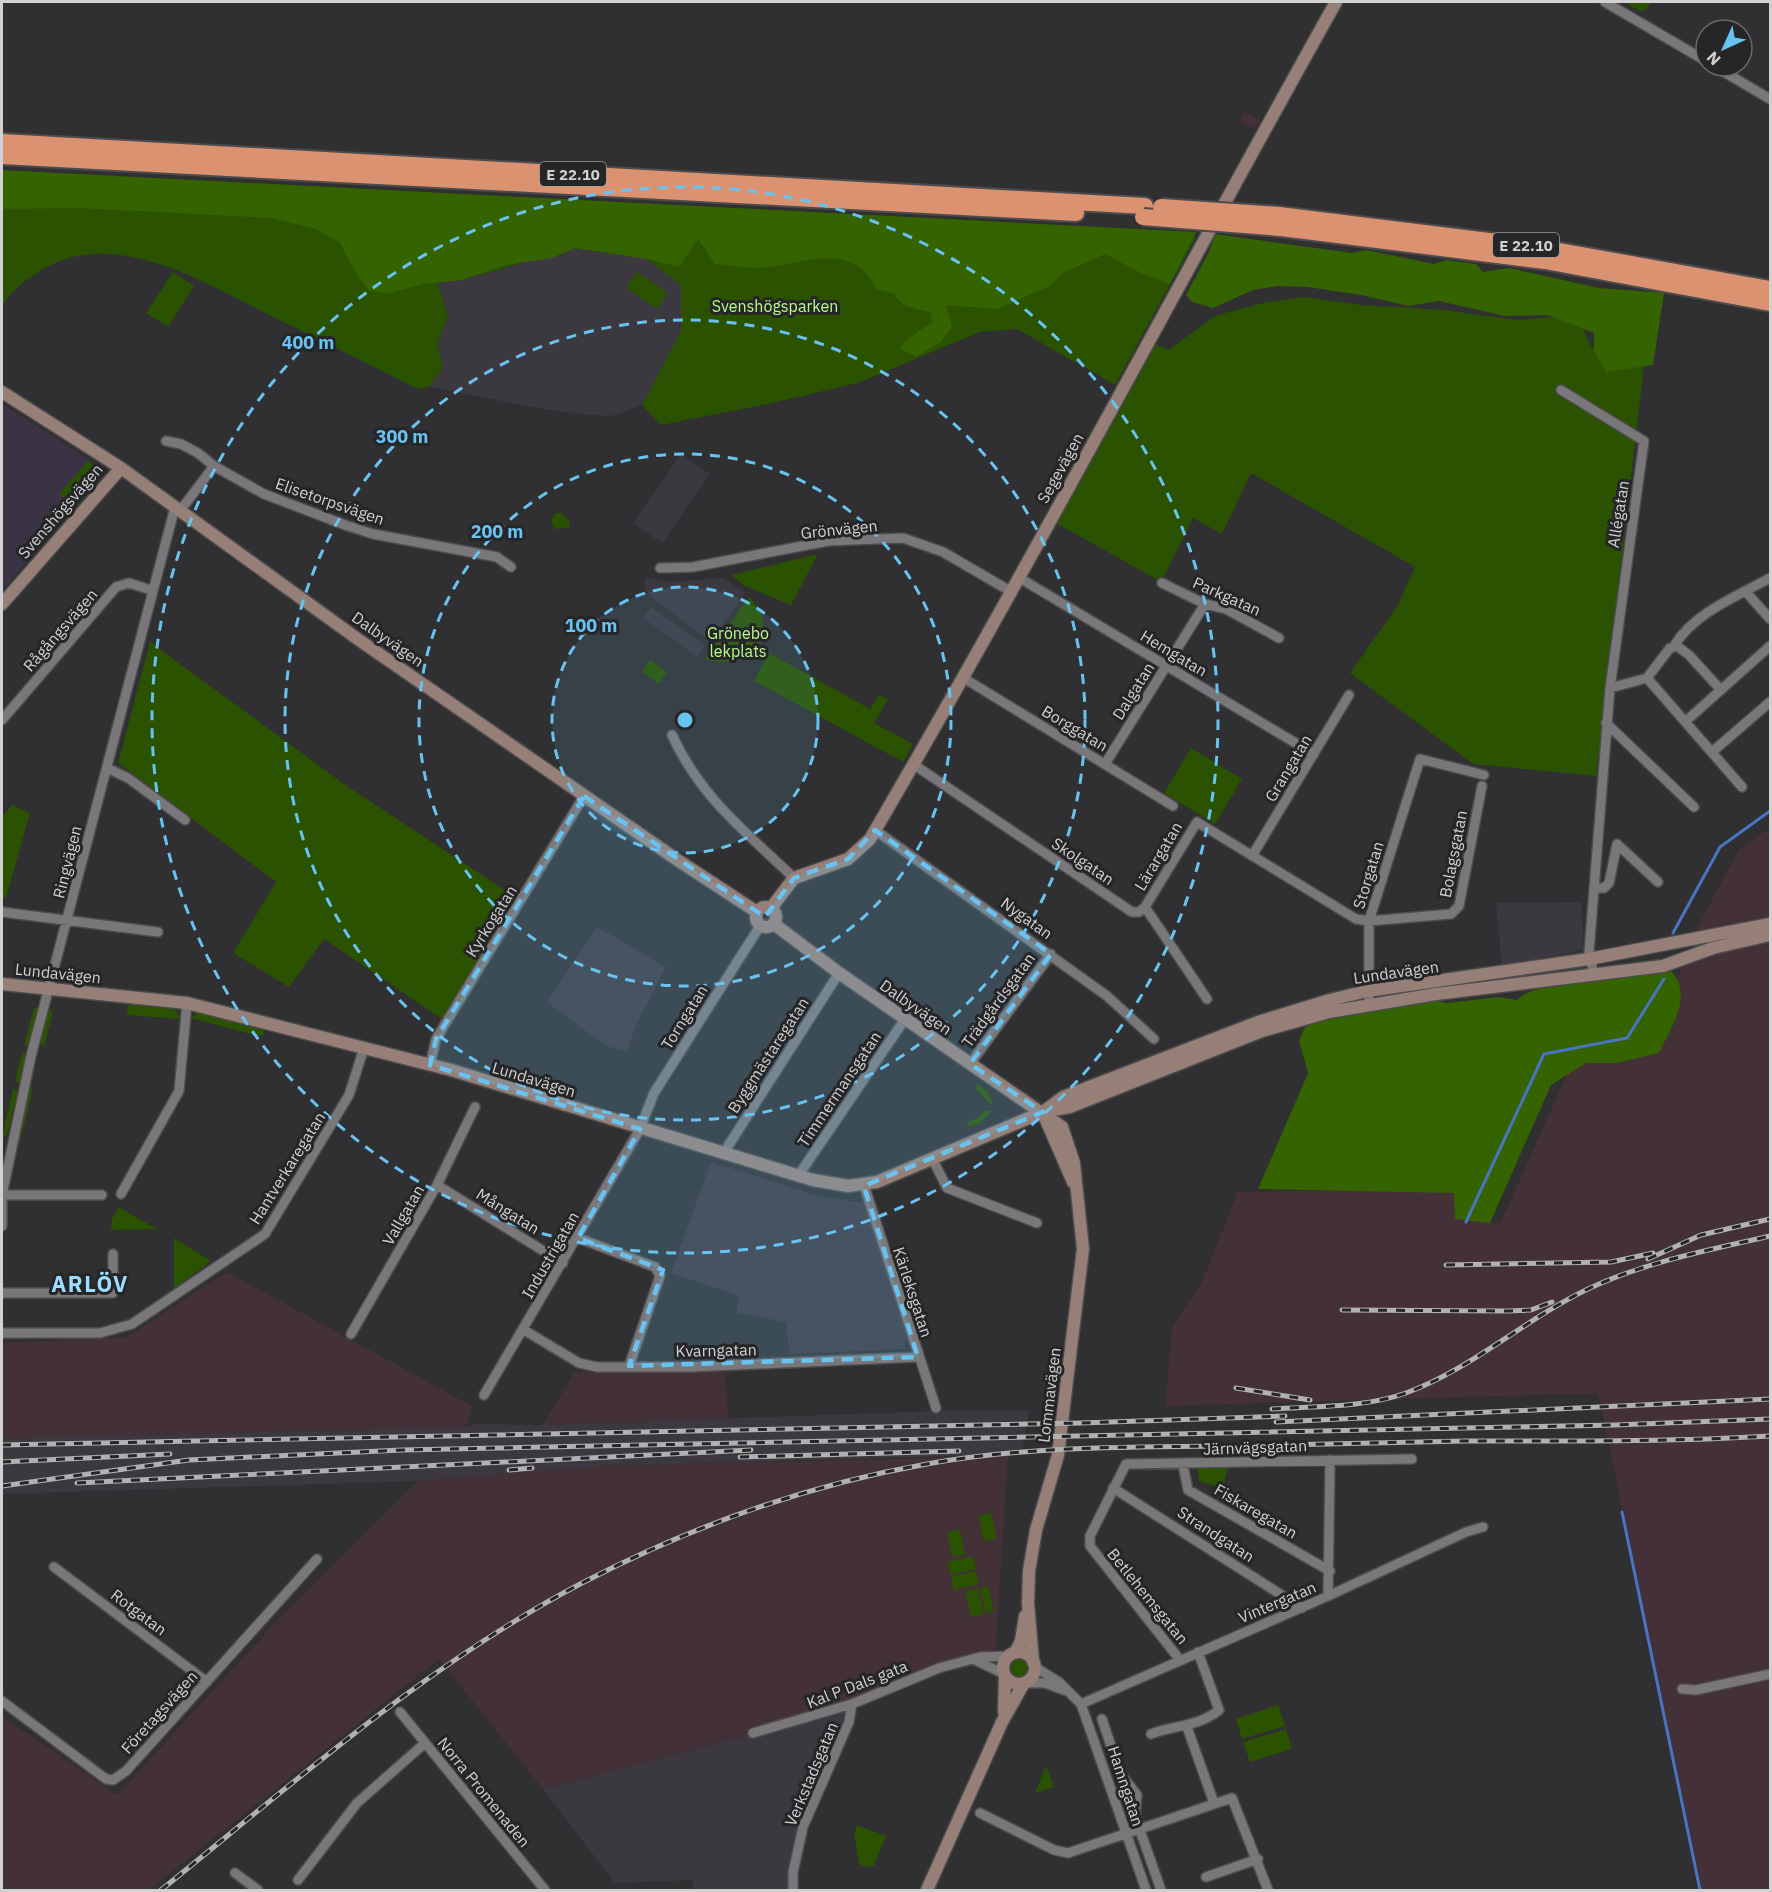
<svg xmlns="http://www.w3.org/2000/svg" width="1772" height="1892" viewBox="0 0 1772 1892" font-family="'IBM Plex Sans',sans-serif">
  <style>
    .built { fill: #3c3840 }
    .industrial { fill: #443138 }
    .medical { fill: #3a3344 }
    .green { fill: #2a5200 }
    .forest { fill: #346300 }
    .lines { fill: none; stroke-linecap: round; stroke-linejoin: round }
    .stream { stroke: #4974c1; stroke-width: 3 }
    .street-casing { stroke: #4c4b4d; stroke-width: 12 }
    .secondary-casing { stroke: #4c4b4d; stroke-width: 15 }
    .highway-casing { stroke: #4c4b4d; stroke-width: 20 }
    .street { stroke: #79777a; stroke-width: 9 }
    .secondary { stroke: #967f77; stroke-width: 12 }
    .highway { stroke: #db9270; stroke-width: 16 }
    .rail-casing { stroke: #b1b1b2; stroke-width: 5 }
    .rail { stroke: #262527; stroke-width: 3; stroke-dasharray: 9; stroke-linecap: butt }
    .highway-bridge-casing { stroke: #4c4b4d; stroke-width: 20; stroke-linecap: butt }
    .highway-bridge { stroke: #db9270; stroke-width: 16 }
    .marked { fill: #69c3f1; fill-opacity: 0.2; stroke: #69c3f1; stroke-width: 4.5; stroke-dasharray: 12 8; stroke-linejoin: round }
    .ring { fill: none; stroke: #69c3f1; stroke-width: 3; stroke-dasharray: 10 8 }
    .labels { text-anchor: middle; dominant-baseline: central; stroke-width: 6; stroke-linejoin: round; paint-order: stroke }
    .shield { fill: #262527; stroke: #9e9d9f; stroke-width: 1.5 }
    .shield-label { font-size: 15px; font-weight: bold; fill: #d1d1d2 }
    .park-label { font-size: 16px; fill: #b7fa89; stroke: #262527 }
    .street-label { font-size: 16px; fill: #d1d1d2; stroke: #262527 }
    .district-label { font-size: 22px; font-weight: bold; letter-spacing: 1.5px; fill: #9dddff; stroke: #262527 }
    .centre { fill: #69c3f1; stroke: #262527; stroke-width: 3 }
    .ring-label { font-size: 18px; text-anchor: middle; font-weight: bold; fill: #69c3f1; stroke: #262527; stroke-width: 6; stroke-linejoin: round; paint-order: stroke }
  </style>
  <rect width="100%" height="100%" fill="#302f31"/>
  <path class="built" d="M573,248l72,10 36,26v47l-39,74 -30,11 -21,-1 -42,-5 -120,-23 14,-20 -6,-24 11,-25 -10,-35 45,-9z
    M681,454l29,20 -48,69 -29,-20z
    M645,577l21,5 58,-4 21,15 -34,48 -58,-42 -8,-10z
    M651,607l54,38 -8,12 -54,-39z
    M1582,902l1,48 -81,16 -6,-63z
    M597,927l69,40 -31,60 -8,24 -21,-5 -59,-44z
    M711,1162l110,35 35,5 12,-2 44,139 -9,3 3,7 -117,5 -3,-32 -49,-9 1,-18 -67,-22z
    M935,1411h94l-7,43 -415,12 -189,15 -416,13v-56l464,-11 10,-3 67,1z
    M852,1704l-39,96 -20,90h-100l-1,-10 -77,3 -72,-94 261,-69z"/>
  <path class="industrial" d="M1245,112l14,8 -5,9 -14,-8z
    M1770,828v1062h-68l-104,-497 -433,13 7,-79 29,-43 37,-92 218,-3 2,28 42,7 73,-163 88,-42 39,-97 40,-74z
    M227,1272l245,134 -6,21 -464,11v-95l125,-6z
    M725,1369l3,49 -185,7 31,-52z
    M1008,1456l-13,200 -15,1 -176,63 -261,69 -104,-130 -290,231h-147v-174l115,79 159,-173 142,-141 189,-15z"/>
  <path class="medical" d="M2,404l87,56 6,16 -2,10 -91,104z"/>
  <path class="green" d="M1624,2h28l-10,10z
    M2,171l965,49 229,17 -81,148 -98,-56 -37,3 -122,51 -90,21 -107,21 -19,-20 39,-74v-46l-36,-27 -72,-10 -90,26 -45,9 10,35 -11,25 6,24 -14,20 -11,2c-48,-24 -95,-48 -143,-71 -70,-35 -166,-97 -241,-43 -14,9 -23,17 -32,31z
    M173,272l21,14 -26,41 -22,-14z
    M637,272l31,21 -11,16 -31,-21z
    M1304,297l57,8 83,5 73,10 34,-3 30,9 10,20 22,11 3,-7 28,16 -48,410 -123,-12 -123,-91 48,-68 17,-38 -164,-94 -29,61 -29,-16 -32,64 -105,-59 98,-180 14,7 49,-35 50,-13z
    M89,460c16,18 -3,34 -14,47l-16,-13z
    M555,513h7l7,8 1,6 -16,2 -3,-8z
    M818,554l-27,51 -46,-19 -14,-11z
    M749,597c34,32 0,76 -44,62z
    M150,642l194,142 173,114 -75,121 -118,-80 -35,48 -56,-34 43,-71 -158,-119z
    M769,653l101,56 9,-14 9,4 -14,24 39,21 -10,18 -149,-81z
    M650,660l17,12 -8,12 -17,-12z
    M1191,748l51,31 -27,45 -51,-31z
    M12,805l18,8 -24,85 -4,-1v-80z
    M129,1004l45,5 8,10 -56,-4z
    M34,1008h5l-11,39 -4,-2z
    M49,1010l4,2 -9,35 -4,-4z
    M197,1013l66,16 1,6 -6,1 -67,-18z
    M22,1053h6l-8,30 -5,-2z
    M978,1084l9,7 6,12 -2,2 -16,-17z
    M29,1086l4,2 -13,54 -4,-2z
    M13,1089l5,1 -11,45 -5,2z
    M986,1110l6,1 -12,12 -12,4 -1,-5 11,-4z
    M118,1208h2l37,21 -46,1 1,-11z
    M174,1238l37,23 -37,28z
    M1228,1467l-5,21 -24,-7 -2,-13z
    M991,1513l6,25 -13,3 -6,-25z
    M960,1529l5,26 -13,2 -5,-25z
    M973,1556l3,13 -25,6 -4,-13z
    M976,1571l3,13 -25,6 -3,-13z
    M988,1586l6,25 -8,2 -6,-25z
    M978,1588l6,26 -13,3 -6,-26z
    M1011 1668a9 9 0 1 1 18 0a9 9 0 1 1-18 0Z
    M1278,1705l7,21 -43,13 -6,-20z
    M1286,1729l6,20 -42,13 -7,-20z
    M1046,1765l8,22 -19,6z
    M857,1825l29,11 -12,30 -7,1 -8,-3 -5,-30z"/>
  <path class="forest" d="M2,170l1194,62 -26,52 -29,-11 -36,-19 -42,19 -13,13 -53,23 -51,-4 6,22 -11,15 -24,14 -18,-7 6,-8 27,-19 -1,-9 -28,-8 -10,-12 -17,-4c-24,-52 -75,-23 -119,-21 -14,0 -28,-3 -42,-4l-17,-25 -19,28 -32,-8 -72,-11 -23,10 -47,7 -43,15 -39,4 -36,10 -18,-4 -11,-13 -18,-34 -24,-14 -46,-11 -190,-10 -78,1z
    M1215,234l137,19 14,-3 68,14 12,-4 30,4 7,8 26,-4 90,20 65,5 -11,72 -47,7 -12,-21v-18l-47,-18 -42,1 -66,-15 -31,5 -47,-11 -53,-8 -30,-1 -25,4 -40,18 -21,-6 -6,-7 23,-43z
    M1671,971c23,25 0,56 -12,82l-43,10h-30l-35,22 -61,138 -35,-4 -1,-26 -196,-4 50,-116 -9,-33 8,-17 24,-9 93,-16 23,5 52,-6 18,3c16,-16 47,-12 68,-21z"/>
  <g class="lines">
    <path class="stream" d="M1673,933l47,-86 50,-36
      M1466,1222l78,-168 83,-16 37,-59
      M1622,1512l78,378"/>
    <defs>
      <path id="street" d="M1605,2l101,59
        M1714,66l56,33
        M1561,390l83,51 -34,247 -21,264 5,23
        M166,441l15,3 17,9 16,13 50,28 81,31 28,9 124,23 14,10
        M180,511l34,-45
        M660,568l33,-1 135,-26 75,-3 40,14 67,39
        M1018,577l296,177
        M1162,583l43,21 21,5 53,29
        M1746,592l24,27
        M1674,646c21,-34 62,-49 96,-68
        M962,677l211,129
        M1647,678l23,-30 7,-2 12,9 32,35
        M1610,688l37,-10 95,109
        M2,720l114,-133 13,-4 22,7
        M1686,721l84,-75
        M1606,723l88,84
        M672,735c29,63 74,97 122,143
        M1712,752l58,-50
        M913,764l219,148h7l6,-5 62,92
        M1105,764l100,-160
        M107,768l21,10 57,42
        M875,830l232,166 47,43
        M1617,844l41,38
        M1252,856l97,-161
        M1594,888h10l5,-5 8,-39
        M1145,907l52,-85 159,97 13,2 82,-7 8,-8 23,-120
        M2,912l156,20
        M1369,1004v-83l51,-162 64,16
        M970,1064l81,-110
        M430,1065l6,-26 148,-243
        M723,1154l116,-181
        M933,1160l14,28 90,35
        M798,1176l107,-157
        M437,1185l126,78
        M864,1185l72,223
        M121,1194l58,-103 8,-88
        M2,1195h100
        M2,1226v-31l29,-139 144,-549
        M578,1238l77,29 5,9 -31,90
        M2,1293h111v-39
        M524,1330l55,33 18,4h94l227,-10
        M2,1333h98l32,-9 133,-90 84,-139 15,-47
        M351,1334l86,-149 38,-78
        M484,1395l156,-266 14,-36 106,-167
        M1183,1465l5,25 142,81
        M1113,1488l189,120
        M54,1567l153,115
        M1328,1596l2,-136
        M973,1659l31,15
        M1180,1660l-90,-114v-10l36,-72 286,-5
        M1035,1667l24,15 22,22 65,186
        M1025,1683h20l19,7
        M1682,1689l14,1 74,-16
        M2,1701l104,78 7,1 13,-9 191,-212
        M1081,1704l247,-108 138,-64 17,-5
        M400,1712l145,178
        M1102,1719l18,54 17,22 -2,21 26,74
        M1187,1727l27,76
        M753,1733l99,-29 87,-36 41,-11 28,-1
        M1151,1734c24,-9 47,-7 68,-24l-21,-58
        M980,1813l74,37 14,3 164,-55 36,92
        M235,1873l23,17
        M1206,1877l52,-18
        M298,1880l59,-77 68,-60
        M793,1890v-18l10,-45 46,-105 3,-18"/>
      <path id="secondary" d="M2,392l119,76 238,172 317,219 81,53
        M2,604l119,-136
        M756 917a10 10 0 1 1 20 0a10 10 0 1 1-20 0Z
        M771,908l23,-30 54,-19 22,-20c162,-276 310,-559 466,-837
        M774,924l65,49 223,154 12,36 9,86 -25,206 -22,75 -7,41 -1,32 5,59
        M2,984l185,19 264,67 362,110 35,6 29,-4 166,-70 20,-15 195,-75 72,-22 37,-9 222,-32 181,-35
        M1047,1111l23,-4 192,-76 67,-19 107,-18 227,-28 50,-18 57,-13
        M1043,1113l30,69
        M1003 1668a16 16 0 1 1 32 0a16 16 0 1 1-32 0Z
        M1015,1653l6,-12 4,-25
        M1004,1712l1,-36
        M927,1890l75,-168 22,-39"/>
      <path id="highway" d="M2,142l1143,64
        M2,156l1074,57
        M1279,215l258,32 233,42
        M1281,228l264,33 225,42"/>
    </defs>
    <use href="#street" class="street-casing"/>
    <use href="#secondary" class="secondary-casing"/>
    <use href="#highway" class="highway-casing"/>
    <use href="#street" class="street"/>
    <use href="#secondary" class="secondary"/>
    <use href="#highway" class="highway"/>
    <defs>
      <path id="rail" d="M1648,1259l53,-24 69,-16
        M1446,1265l165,-3 42,-9
        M1342,1310l166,1 23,-1 21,-8
        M1236,1388l74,12
        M1272,1409c44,-3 92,-1 134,-16 66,-24 119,-74 182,-104 57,-27 121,-39 182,-53
        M1276,1422l494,-23
        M2,1445l1079,-22 204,-7
        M740,1457l219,-6
        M2,1462l168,-8
        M509,1470l23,-2
        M77,1483l674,-33
        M2,1486l187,-26 213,-10 1213,-25 155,-6
        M161,1890c135,-109 266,-226 421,-307 108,-56 225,-98 345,-119 100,-18 202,-17 304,-18 78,-1 156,-4 235,-5 102,0 203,1 304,-5"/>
    </defs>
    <use href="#rail" class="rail-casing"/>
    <use href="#rail" class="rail"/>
    <defs>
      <path id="highway-bridge" d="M1161,207l118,8
        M1143,217l138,11"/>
    </defs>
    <use href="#highway-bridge" class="highway-bridge-casing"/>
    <use href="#highway-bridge" class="highway-bridge"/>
  </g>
  <path class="marked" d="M584,796l181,121 29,-39 54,-19 27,-29 176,124 -81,110 73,48 -179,74 54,171 -289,9 34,-96 -85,-32 62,-109 -210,-64 6,-26z"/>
  <circle cx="685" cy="720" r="133" fill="#69c3f1" fill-opacity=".12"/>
  <g class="ring">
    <circle cx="685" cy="720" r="133"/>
    <circle cx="685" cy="720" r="266"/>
    <circle cx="685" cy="720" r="400"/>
    <circle cx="685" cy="720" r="533"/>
  </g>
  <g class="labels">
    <g class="shield">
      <rect x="540" y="162" width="66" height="24" rx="4.5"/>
      <rect x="1493" y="233" width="66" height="24" rx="4.5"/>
    </g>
    <g class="shield-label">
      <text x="573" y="174">E 22.10</text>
      <text x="1526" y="245">E 22.10</text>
    </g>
    <g class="park-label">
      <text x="775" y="306">Svenshögsparken</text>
      <text x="738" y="633">Grönebo<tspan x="738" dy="18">lekplats</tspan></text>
    </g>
    <g class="street-label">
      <text transform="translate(1060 468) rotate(-61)">Segevägen</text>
      <text transform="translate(330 501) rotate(19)">Elisetorpsvägen</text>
      <text transform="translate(60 511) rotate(-49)">Svenshögsvägen</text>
      <text transform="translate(1618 514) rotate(-81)">Allégatan</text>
      <text transform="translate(839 529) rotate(-6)">Grönvägen</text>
      <text transform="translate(1227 596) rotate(24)">Parkgatan</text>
      <text transform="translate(60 630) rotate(-49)">Rågångsvägen</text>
      <text transform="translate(388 639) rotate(35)">Dalbyvägen</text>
      <text transform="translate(1174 653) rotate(31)">Hemgatan</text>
      <text transform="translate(1133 691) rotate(-58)">Dalgatan</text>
      <text transform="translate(1075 728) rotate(31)">Borggatan</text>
      <text transform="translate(1288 768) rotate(-59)">Grangatan</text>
      <text transform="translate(1453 854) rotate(-79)">Bolagsgatan</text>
      <text transform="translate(1158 856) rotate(-59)">Lärargatan</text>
      <text transform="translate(1083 861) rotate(34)">Skolgatan</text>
      <text transform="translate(67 862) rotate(-76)">Ringvägen</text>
      <text transform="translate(1368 875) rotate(-73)">Storgatan</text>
      <text transform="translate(1027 918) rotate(36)">Nygatan</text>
      <text transform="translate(491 921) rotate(-58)">Kyrkogatan</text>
      <text transform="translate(1396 972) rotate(-8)">Lundavägen</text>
      <text transform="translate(58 973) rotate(6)">Lundavägen</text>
      <text transform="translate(998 1000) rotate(-54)">Trädgårdsgatan</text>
      <text transform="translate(916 1007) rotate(35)">Dalbyvägen</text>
      <text transform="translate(684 1017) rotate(-58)">Torngatan</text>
      <text transform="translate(768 1055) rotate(-57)">Byggmästaregatan</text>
      <text transform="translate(534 1079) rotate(17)">Lundavägen</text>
      <text transform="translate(839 1089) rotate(-56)">Timmermansgatan</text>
      <text transform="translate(287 1168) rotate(-58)">Hantverkaregatan</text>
      <text transform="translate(508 1211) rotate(32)">Mångatan</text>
      <text transform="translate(403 1215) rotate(-60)">Vallgatan</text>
      <text transform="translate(550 1255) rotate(-60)">Industrigatan</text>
      <text transform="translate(913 1292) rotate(72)">Kärleksgatan</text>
      <text transform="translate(716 1350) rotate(-1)">Kvarngatan</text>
      <text transform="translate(1049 1395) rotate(-83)">Lommavägen</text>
      <text transform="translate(1255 1447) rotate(-2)">Järnvägsgatan</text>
      <text transform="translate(1256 1511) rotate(30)">Fiskaregatan</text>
      <text transform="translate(1216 1534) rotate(33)">Strandgatan</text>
      <text transform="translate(1148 1596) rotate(51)">Betlehemsgatan</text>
      <text transform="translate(1277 1602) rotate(-23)">Vintergatan</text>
      <text transform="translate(139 1612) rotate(37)">Rotgatan</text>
      <text transform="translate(857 1684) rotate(-21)">Kal P Dals gata</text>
      <text transform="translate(159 1712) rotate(-48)">Företagsvägen</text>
      <text transform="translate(811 1774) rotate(-67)">Verkstadsgatan</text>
      <text transform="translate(1126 1786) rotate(72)">Hamngatan</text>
      <text transform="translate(484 1792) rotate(51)">Norra Promenaden</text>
    </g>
    <g class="district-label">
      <text x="90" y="1283">ARLÖV</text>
    </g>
  </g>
  <circle cx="685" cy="720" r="9" class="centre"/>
  <g class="ring-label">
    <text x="308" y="349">400 m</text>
    <text x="402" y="443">300 m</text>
    <text x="497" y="538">200 m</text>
    <text x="591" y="632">100 m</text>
  </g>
  <rect width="1772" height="1892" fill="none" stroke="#d1d1d2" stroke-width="6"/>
  <g transform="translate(1724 48) rotate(225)"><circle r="28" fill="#262527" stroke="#6a6a6b" stroke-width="1.5"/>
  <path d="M0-4.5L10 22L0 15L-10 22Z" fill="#69c3f1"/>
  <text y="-9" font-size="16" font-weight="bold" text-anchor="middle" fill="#d1d1d2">N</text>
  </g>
</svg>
